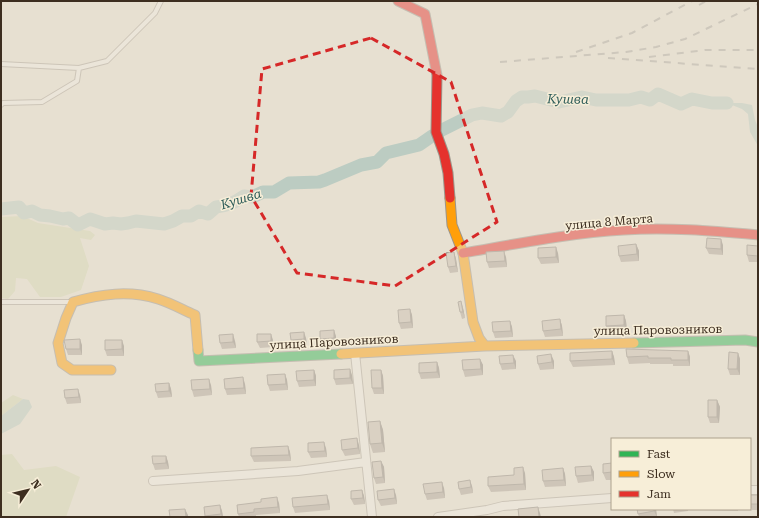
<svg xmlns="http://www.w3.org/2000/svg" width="759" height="518" viewBox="0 0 759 518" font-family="'Roboto Serif',serif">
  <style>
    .green { fill: #d6d7b3 }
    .water { fill: #bcccc2 }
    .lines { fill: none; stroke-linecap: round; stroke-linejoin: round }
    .river { stroke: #bcccc2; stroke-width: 13 }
    .lane-casing { stroke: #ada599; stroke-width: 6 }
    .street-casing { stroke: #ada599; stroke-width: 10 }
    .fast-casing { stroke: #9c958a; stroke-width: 11 }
    .slow-casing { stroke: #9c958a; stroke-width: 11 }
    .jam-casing { stroke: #9c958a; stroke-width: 11 }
    .lane { stroke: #efebe3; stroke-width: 4 }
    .street { stroke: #efebe3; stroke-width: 8 }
    .fast { stroke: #30b455; stroke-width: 9 }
    .slow { stroke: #ff9f0a; stroke-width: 9 }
    .jam { stroke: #e5322d; stroke-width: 9 }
    .rail { stroke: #afaaa2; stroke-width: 2; stroke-dasharray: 7 7; stroke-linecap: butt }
    .wall { fill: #afa499 }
    .shaded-wall { fill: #8e867d }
    .building { fill: #cbbfb2; stroke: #8e867d }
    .marked { fill: none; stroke: #d62828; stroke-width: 3; stroke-dasharray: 8 5; stroke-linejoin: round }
    .labels { text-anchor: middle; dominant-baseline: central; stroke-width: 3; stroke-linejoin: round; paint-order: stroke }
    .street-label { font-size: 12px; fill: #3d2e20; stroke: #f7eed8 }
    .water-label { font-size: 13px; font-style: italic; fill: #2f5d5a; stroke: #f7eed8 }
  </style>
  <rect width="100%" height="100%" fill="#e7e0d1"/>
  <path class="green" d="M22,216l16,7 52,8 5,4 -4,5 -11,-2 9,28 -8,24 -20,7h-21l-13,-18 -11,-1 -1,13 -7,8 -7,-1v-81z
    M13,395l10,4 -22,17v-13z
    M12,454l12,16 32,-4 24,11 -14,40h-65v-62z"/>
  <path class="water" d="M727,103h15l10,2 3,15 3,7v19l-8,-14 -2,-18 -6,-5z
    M23,399l6,1 3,7 -12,17 -19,10v-18z"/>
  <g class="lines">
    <path class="river" d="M440,131l32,-16 10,-2 19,3 7,-4 8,-11 6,-4h6l7,-1 24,6 23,-5 14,3h33l12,-3 9,3 8,-6 23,10 11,-5 20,4h15
      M1,209l18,-2 5,6 8,-2 8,4 10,1 13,3 6,-1 9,7 12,-6 15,5 8,-1 8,1 7,-1 8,-2 28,3 9,-3 9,-5h9l8,-5 9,3 8,-7c11,-1 18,-4 28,-11l8,1 11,-5h11l15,-9 30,-1 6,-2 36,-15 16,-3 9,-9 33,-8 13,-9"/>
    <defs>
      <path id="lane" d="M1,64l78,4 28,-7 48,-48 6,-12
        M1,105l2,-2 39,-1 35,-21 2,-13
        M1,302h70"/>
      <path id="street" d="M355,353l17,164
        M153,481l145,-10 68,-9
        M750,490h8
        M438,517l49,-7 16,-4 109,-8"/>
      <path id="fast" d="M634,343l111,-3 13,2
        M198,350l1,11 142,-7"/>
      <path id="slow" d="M450,198l2,27 11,28 10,69 6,16 6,8
        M341,354l144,-8 149,-3
        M111,370h-39l-10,-7 -4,-20 8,-25 7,-16c28,-8 56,-12 85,-3 13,4 25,11 37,16l3,35"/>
      <path id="jam" d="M398,1l27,13 12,61 -1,57 8,22 4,19 2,25
        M463,253c53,-9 107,-20 161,-23 45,-3 89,1 134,5"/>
    </defs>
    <use href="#lane" class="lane-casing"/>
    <use href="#street" class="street-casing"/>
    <use href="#fast" class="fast-casing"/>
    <use href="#slow" class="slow-casing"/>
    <use href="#jam" class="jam-casing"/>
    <use href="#lane" class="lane"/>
    <use href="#street" class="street"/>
    <use href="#fast" class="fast"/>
    <use href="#slow" class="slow"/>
    <use href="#jam" class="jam"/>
    <path class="rail" d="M699,5l7,-4
      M576,52l56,-19 60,-32
      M649,57l56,-7h53
      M608,58l150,11
      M500,62l126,-10 30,-5 29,-8 73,-35"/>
  </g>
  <path class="wall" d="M636,244l3,7v10l-18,1 -2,-6z
    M723,245v10l-14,-1 -3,-6z
    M758,246v16h-9l-2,-7z
    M454,252l2,7 2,13 -8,1 -2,-6z
    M558,253l1,10 -18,1 -3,-6z
    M506,257l1,10 -18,1 -2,-6z
    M463,308l2,10 -3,1 -2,-7z
    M410,309l2,6 1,13 -12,1 -2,-6z
    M624,315l2,6 1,10 -18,1 -3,-6z
    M560,319l2,7 1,10 -18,1 -2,-6z
    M510,321l2,6 1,10 -18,1 -2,-6z
    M336,336v8l-13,1 -3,-6z
    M306,338l1,8 -14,1 -2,-7z
    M273,340v7l-13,1 -3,-6z
    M235,341l1,7 -14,1 -2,-6z
    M82,345v10h-14l-2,-6z
    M124,346v10h-17l-2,-6z
    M612,351l2,6 1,8 -42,2 -3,-6z
    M688,351l2,6v9h-17v-2h-23v-1l-21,1 -2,-7z
    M738,353l2,6v16h-10l-2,-6z
    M480,359l3,6v10l-18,2 -2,-7z
    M516,361v8l-14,1 -2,-6z
    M554,361v8l-14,1 -2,-6z
    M437,362l2,6 1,10 -19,1 -2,-6z
    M314,370l2,6v10l-17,1 -2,-6z
    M381,370l2,6 1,18h-10l-2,-6z
    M285,374l2,6 1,10 -18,1 -2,-6z
    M352,375l1,9 -17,1 -2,-6z
    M169,383l2,6 1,8 -14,1 -2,-6z
    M245,384l1,10 -19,1 -2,-6z
    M211,385l1,10 -18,2 -2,-7z
    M80,395l1,8 -14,1 -2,-6z
    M717,400l3,7 -1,16h-9l-2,-6z
    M380,421l3,9 2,22 -12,1 -3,-9z
    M359,445l1,9 -15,2 -3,-6z
    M288,446l2,6 1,9 -37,1 -3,-6z
    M326,448l1,9 -16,1 -3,-6z
    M166,456l2,6 1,7 -14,1 -2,-6z
    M381,461l3,6 1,16 -9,1 -2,-6z
    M612,463v17h-6l-3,-7z
    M591,466l3,6v9l-16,2 -2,-7z
    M563,468l2,6 1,12 -21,1 -2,-6z
    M525,473l1,17 -35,2 -3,-6 26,-11z
    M472,486l1,7 -12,2 -2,-6z
    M444,488l1,10 -18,2 -2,-6z
    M362,490l2,6 1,8 -11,1 -3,-6z
    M396,495l1,9 -16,2 -3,-6z
    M750,495h8v15h-6l-2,-5z
    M329,501l1,9 -35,3 -2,-6z
    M279,503l1,10 -24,2v2h-17l-1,-3 -1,-9z
    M220,505l2,6 1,6h-18v-1z
    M637,509h19l1,8h-18z
    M673,509h15v2l-14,2z
    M702,509h36v2l-35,-1z"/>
  <path class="shaded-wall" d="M721,239l2,6v10l-2,-6z
    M636,244l3,7v10l-2,-7z
    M556,247l2,6 1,10 -3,-6z
    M504,251l2,6 1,10 -2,-6z
    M454,252l2,7 2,13 -2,-6z
    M461,301l2,7 2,10 -2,-6z
    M410,309l2,6 1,13 -2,-6z
    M624,315l2,6 1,10 -3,-6z
    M560,319l2,7 1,10 -2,-7z
    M510,321l2,6 1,10 -2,-6z
    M334,330l2,6v8l-2,-6z
    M304,332l2,6 1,8 -3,-7z
    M233,334l2,7 1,7 -3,-6z
    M271,334l2,6v7l-2,-6z
    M80,339l2,6v10l-2,-6z
    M122,340l2,6v10l-2,-7z
    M612,351l2,6 1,8 -3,-6z
    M688,351l2,6v9l-2,-6z
    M738,353l2,6v16l-3,-6z
    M551,354l3,7v8l-2,-7z
    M513,355l3,6v8l-2,-6z
    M480,359l3,6v10l-2,-6z
    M437,362l2,6 1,10 -3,-6z
    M350,369l2,6 1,9 -3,-6z
    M314,370l2,6v10l-2,-6z
    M381,370l2,6 1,18 -2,-6z
    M285,374l2,6 1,10 -2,-6z
    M243,377l2,7 1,10 -2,-6z
    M209,379l2,6 1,10 -2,-6z
    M169,383l2,6 1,8 -3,-6z
    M78,389l2,6 1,8 -2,-6z
    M717,400l3,7 -1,16 -2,-6z
    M380,421l3,9 2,22 -3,-9z
    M357,438l2,7 1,9 -2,-6z
    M324,442l2,6 1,9 -2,-6z
    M288,446l2,6 1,9 -2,-6z
    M166,456l2,6 1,7 -3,-6z
    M381,461l3,6 1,16 -2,-6z
    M591,466l3,6v9l-2,-6z
    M523,467l2,6 1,17 -2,-6z
    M563,468l2,6 1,12 -2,-6z
    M470,480l2,6 1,7 -2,-6z
    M442,482l2,6 1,10 -2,-6z
    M394,489l2,6 1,9 -2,-6z
    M362,490l2,6 1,8 -2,-6z
    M327,495l2,6 1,9 -2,-6z
    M277,497l2,6 1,10 -2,-6z
    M220,505l2,6 1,6h-1l-1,-3z
    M538,507l2,6 1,4h-2z
    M185,509l3,6v2h-2z
    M654,509h2l1,8 -3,-6z"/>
  <path class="building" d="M707,238l14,1v10l-15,-1z
    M636,244l1,10 -18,2 -1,-10z
    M747,245l11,1v10l-11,-1z
    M556,247v10l-18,1v-10z
    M504,251l1,10 -18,1 -1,-10z
    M454,252l2,14 -8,1 -2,-14z
    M461,301l2,11h-3l-2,-10z
    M410,309l1,13 -12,1 -1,-13z
    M624,315v10l-18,1v-10z
    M560,319l1,10 -18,2 -1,-10z
    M510,321l1,10 -18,1 -1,-10z
    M334,330v8l-14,1v-8z
    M304,332v7l-13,1 -1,-7z
    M233,334v8l-13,1 -1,-8z
    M257,334h14v7l-14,1z
    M80,339v10h-14l-2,-9z
    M105,340h17v9l-17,1z
    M626,349l62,2v9h-17v-2h-23v-2l-21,1z
    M612,351v8l-42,2v-8z
    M729,352l9,1 -1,16h-9z
    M551,354l1,8 -14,2 -1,-8z
    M513,355l1,8 -14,1 -1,-8z
    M480,359l1,10 -18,1 -1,-10z
    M437,362v10l-18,1v-10z
    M350,369v9l-16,1v-9z
    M314,370v10l-17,1 -1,-10z
    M371,370h10l1,18h-10z
    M285,374l1,10 -18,1 -1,-10z
    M243,377l1,11 -19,1 -1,-10z
    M209,379l1,10 -18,1 -1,-10z
    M169,383v8l-13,1 -1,-8z
    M78,389l1,8 -14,1 -1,-8z
    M708,400h9v17h-9z
    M380,421l2,22 -12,1 -2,-22z
    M357,438l1,10 -16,2 -1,-10z
    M324,442l1,9 -17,1v-9z
    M288,446l1,9 -38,1v-8z
    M152,456h14v7l-13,1z
    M381,461l2,16 -9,1 -2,-16z
    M612,463v9l-9,1v-9z
    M591,466l1,9 -16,1 -1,-9z
    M523,467l1,17 -36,2v-9l26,-2v-7z
    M563,468l1,12 -21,1 -1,-11z
    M470,480l1,7 -12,2 -1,-7z
    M442,482l1,10 -18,2 -2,-10z
    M394,489l1,9 -17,2 -1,-9z
    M362,490l1,8 -12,1v-8z
    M327,495l1,9 -35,3 -1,-9z
    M750,495h8v9h-8z
    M277,497l1,10 -24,2v3l-16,2 -1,-9 24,-3v-3z
    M220,505l1,9 -16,2 -1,-9z
    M538,507l1,10h-20l-1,-8z
    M185,509l1,8h-16l-1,-7z
    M637,509h17v2l-16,3z"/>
  <path d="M0 0H759V518H0ZM371,38l80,44 46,140 -102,64 -98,-13 -46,-77 11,-127z" fill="#e7e0d1" fill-opacity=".55" fill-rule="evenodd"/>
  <path class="marked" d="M371,38l80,44 46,140 -102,64 -98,-13 -46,-77 11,-127z"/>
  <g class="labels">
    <g class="street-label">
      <text transform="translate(609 222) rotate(-5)">улица 8 Марта</text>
      <text transform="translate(658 330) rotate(-1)">улица Паровозников</text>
      <text transform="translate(334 342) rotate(-3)">улица Паровозников</text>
    </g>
    <g class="water-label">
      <text transform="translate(568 99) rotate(1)">Кушва</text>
      <text transform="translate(241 199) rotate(-17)">Кушва</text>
    </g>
  </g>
  <rect width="759" height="518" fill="none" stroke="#3d2e20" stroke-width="4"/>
  <rect x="611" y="438" width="140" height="72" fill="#f7eed8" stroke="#ada18e"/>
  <rect x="619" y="451" width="20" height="6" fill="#30b455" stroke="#ada18e"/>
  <text x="647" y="458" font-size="12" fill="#3d2e20">Fast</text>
  <rect x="619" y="471" width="20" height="6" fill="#ff9f0a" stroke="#ada18e"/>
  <text x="647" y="478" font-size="12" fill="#3d2e20">Slow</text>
  <rect x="619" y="491" width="20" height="6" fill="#e5322d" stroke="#ada18e"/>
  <text x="647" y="498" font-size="12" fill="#3d2e20">Jam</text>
  <g transform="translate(28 490) rotate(55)" stroke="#f7eed8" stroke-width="3" paint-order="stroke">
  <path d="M0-3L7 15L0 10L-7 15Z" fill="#3d2e20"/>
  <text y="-6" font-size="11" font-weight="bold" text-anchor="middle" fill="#3d2e20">N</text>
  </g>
</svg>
